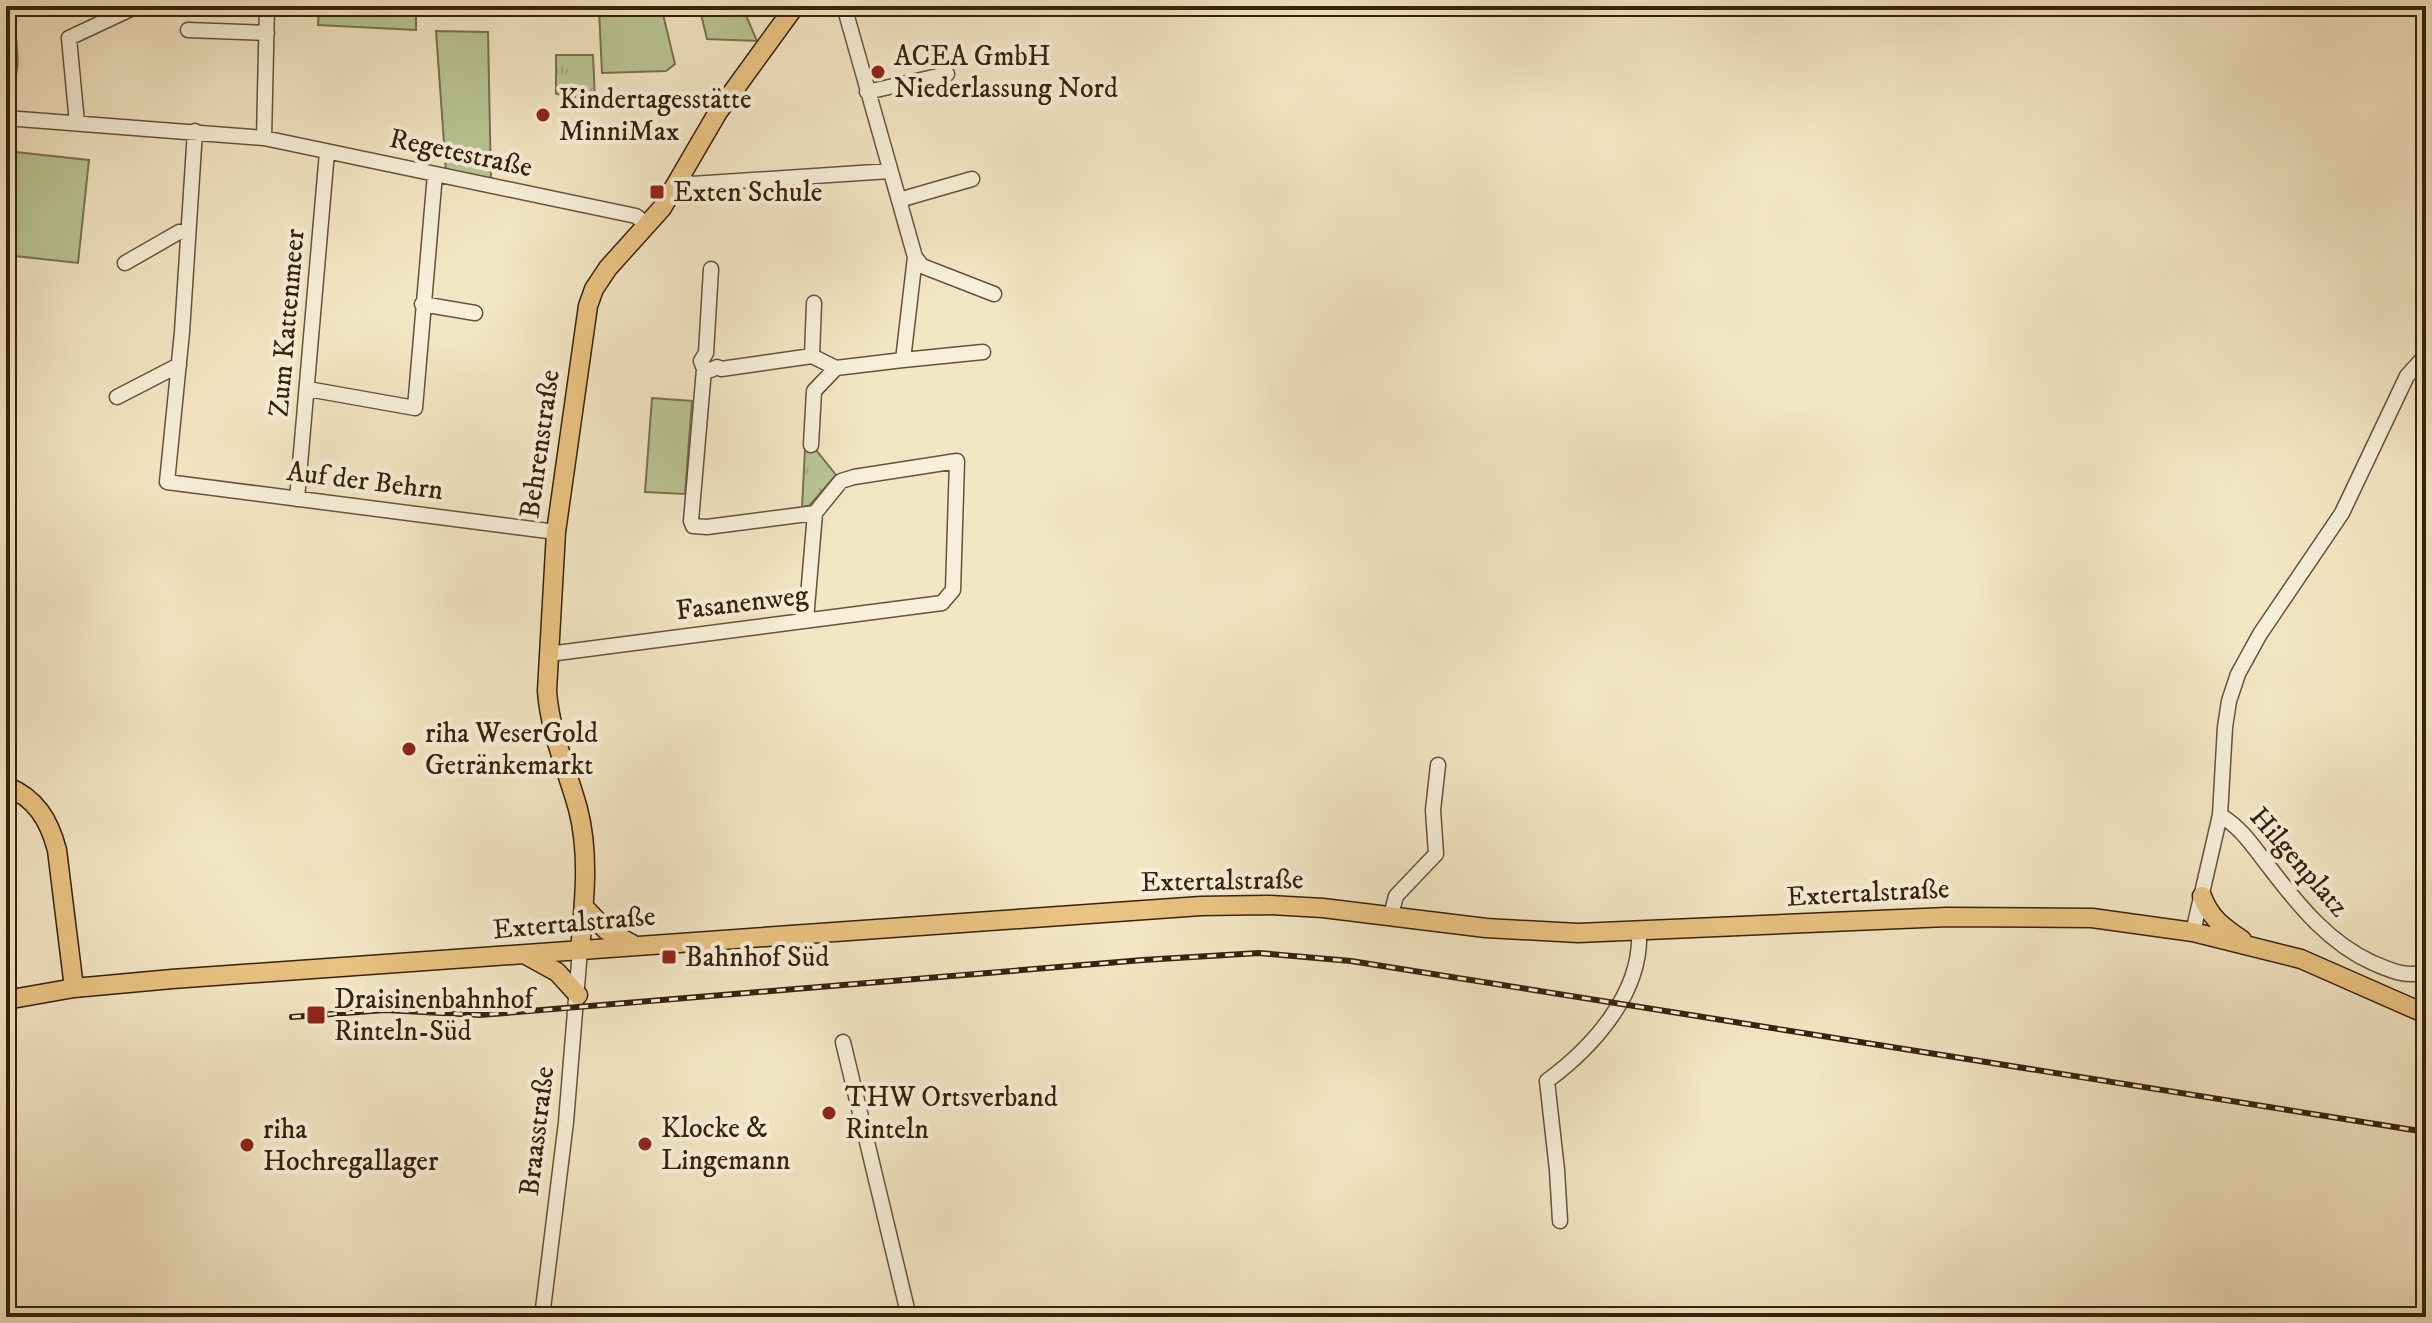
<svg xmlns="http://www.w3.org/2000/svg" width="2432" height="1323" viewBox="0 0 2432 1323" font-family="'IM FELL DW Pica',serif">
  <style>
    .grass { fill: #b9c595; stroke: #787250; stroke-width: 2 }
    .park { fill: url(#park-tufts); stroke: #787250; stroke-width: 2 }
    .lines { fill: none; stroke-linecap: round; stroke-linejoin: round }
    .stream { stroke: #747f73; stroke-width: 3 }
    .minor-casing { stroke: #66523a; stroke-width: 17 }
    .major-casing { stroke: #37200c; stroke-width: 21 }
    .minor { stroke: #f7efd9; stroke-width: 14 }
    .major { stroke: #eac382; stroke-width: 18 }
    .rail-casing { stroke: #37200c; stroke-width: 6 }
    .rail { stroke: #f7efd9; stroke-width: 3; stroke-dasharray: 9; stroke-linecap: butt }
    .poi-dot { fill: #8f2418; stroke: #f7efd9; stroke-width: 3 }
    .labels { text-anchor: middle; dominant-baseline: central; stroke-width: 8; stroke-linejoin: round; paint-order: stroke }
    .poi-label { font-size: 28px; fill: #37200c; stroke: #f7efd9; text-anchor: start }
    .street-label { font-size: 28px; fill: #37200c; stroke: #f7efd9 }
  </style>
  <defs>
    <pattern id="park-tufts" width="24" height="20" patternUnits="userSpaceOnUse" patternTransform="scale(2)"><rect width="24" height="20" fill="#b9c595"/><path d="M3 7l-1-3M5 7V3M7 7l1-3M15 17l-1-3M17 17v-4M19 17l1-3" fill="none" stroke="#a0a97f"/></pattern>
  </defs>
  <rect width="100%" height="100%" fill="#f3e6c4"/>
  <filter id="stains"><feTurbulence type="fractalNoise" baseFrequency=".0025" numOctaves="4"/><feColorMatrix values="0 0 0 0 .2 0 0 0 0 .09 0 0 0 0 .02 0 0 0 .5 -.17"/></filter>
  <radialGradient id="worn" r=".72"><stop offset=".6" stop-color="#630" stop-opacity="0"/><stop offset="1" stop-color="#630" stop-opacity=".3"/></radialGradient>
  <path class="grass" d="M319,6h97v24l-98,-5z
    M636,6h25l14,58 -9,7 -64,2 -3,-63z
    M699,6h43l15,35 -50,-2z
    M436,31l52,1 3,149 -45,-10z
    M6,151l83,9 -11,103 -72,-8z
    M652,398l40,3 -7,93 -40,-2z"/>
  <path class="park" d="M556,55h37l2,45 -39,-6z
    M805,449l11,1 20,25 -27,31 -7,1z"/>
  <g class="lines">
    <path class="stream" d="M6,88c17,-13 10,-37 9,-56 -1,-8 1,-17 2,-26"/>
    <defs>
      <path id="minor" d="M844,6l71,251 7,9 72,28
        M188,30l79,3
        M867,92l80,-18
        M6,118l258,20 372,78 10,8
        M77,123l-8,-85 66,-31
        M195,131l-13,201 -15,150 389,50
        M264,138l3,-132
        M681,179l11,5 198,-13
        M899,200l73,-21
        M125,263l54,-31 9,1
        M422,304l53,9
        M812,356l2,-53
        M903,360l80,-8
        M704,369l7,1 6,-3 4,2 91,-13 24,12 67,-8 12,-103
        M308,389l107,19 20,-234
        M117,397l62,-32
        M811,445l3,-54 22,-23
        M297,499l30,-347
        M806,620l9,-107
        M549,654l393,-51 11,-13 4,-129 -103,16 -13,4 -26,32 -108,14 -14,-1 -2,-5 13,-152 -3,-8 5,-8 5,-84
        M2220,815c23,14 34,33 50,53 29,38 59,75 103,95 22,9 29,13 53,10
        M1391,915l5,-19 40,-42 -3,-44 5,-45
        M2193,932l27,-117 5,-88 4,-26 9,-27 22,-40 82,-121 65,-137 19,-21
        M843,1042l66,275
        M1560,1221l-3,-51 -10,-89c46,-34 95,-88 92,-149
        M542,1317l24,-195 14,-172"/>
      <path id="major" d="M6,786c30,12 43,34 51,64l17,138
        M2202,896c8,22 21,31 40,44
        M584,907l22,23 26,14
        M580,950c4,-46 10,-95 -2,-141 -11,-40 -28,-76 -31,-118l9,-159 32,-226 6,-17 14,-21 54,-60 56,-96 77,-106
        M528,956l29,16 21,23
        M6,1000l68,-12 98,-9 1029,-73 67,-1 55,3 163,20 92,5 369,-16 145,1 101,14 108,27 125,55"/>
    </defs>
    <use href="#minor" class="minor-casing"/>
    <use href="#major" class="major-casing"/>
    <use href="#minor" class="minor"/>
    <use href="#major" class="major"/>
    <defs>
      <path id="rail" d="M292,1017l93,-7 95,5 26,-2 637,-53 116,-7 92,8 1075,171"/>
    </defs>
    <use href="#rail" class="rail-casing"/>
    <use href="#rail" class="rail"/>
  </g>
  <g class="poi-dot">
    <circle cx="878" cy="72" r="8"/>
    <circle cx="543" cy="115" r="8"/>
    <rect x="649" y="184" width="16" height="16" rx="4"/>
    <circle cx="409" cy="749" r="8"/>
    <rect x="661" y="949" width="16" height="16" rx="4"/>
    <rect x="306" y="1005" width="20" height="20" rx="4"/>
    <circle cx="829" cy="1113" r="8"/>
    <circle cx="645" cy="1144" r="8"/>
    <circle cx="247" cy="1145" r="8"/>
  </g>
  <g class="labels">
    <g class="poi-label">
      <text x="894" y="56">ACEA GmbH<tspan x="894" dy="32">Niederlassung Nord</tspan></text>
      <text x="559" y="99">Kindertagesstätte<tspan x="559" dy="32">MinniMax</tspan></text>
      <text x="673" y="192">Exten Schule</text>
      <text x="425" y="733">riha WeserGold<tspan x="425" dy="32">Getränkemarkt</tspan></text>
      <text x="685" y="957">Bahnhof Süd</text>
      <text x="334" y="999">Draisinenbahnhof<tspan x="334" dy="32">Rinteln-Süd</tspan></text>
      <text x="845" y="1097">THW Ortsverband<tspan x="845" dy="32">Rinteln</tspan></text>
      <text x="661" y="1128">Klocke &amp;<tspan x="661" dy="32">Lingemann</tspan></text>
      <text x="263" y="1129">riha<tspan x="263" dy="32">Hochregallager</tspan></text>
    </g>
    <g class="street-label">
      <text transform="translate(461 153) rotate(12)">Regetestraße</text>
      <text transform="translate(287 323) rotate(-85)">Zum Kattenmeer</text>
      <text transform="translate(540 444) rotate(-82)">Behrenstraße</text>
      <text transform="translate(365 481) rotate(7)">Auf der Behrn</text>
      <text transform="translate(742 603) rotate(-7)">Fasanenweg</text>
      <text transform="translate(2299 862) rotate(49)">Hilgenplatz</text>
      <text transform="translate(1222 881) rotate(-1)">Extertalstraße</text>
      <text transform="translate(1868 893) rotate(-3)">Extertalstraße</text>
      <text transform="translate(574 923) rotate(-5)">Extertalstraße</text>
      <text transform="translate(537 1131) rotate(-83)">Braasstraße</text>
    </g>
  </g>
  <rect width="2432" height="1323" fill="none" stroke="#f3e6c4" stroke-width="32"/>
  <rect x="8" y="8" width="2416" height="1307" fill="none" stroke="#37200c" stroke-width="4"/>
  <rect x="16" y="16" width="2400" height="1291" fill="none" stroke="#37200c" stroke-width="2"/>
  <rect width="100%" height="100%" filter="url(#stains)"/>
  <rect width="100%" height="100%" fill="url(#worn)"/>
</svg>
